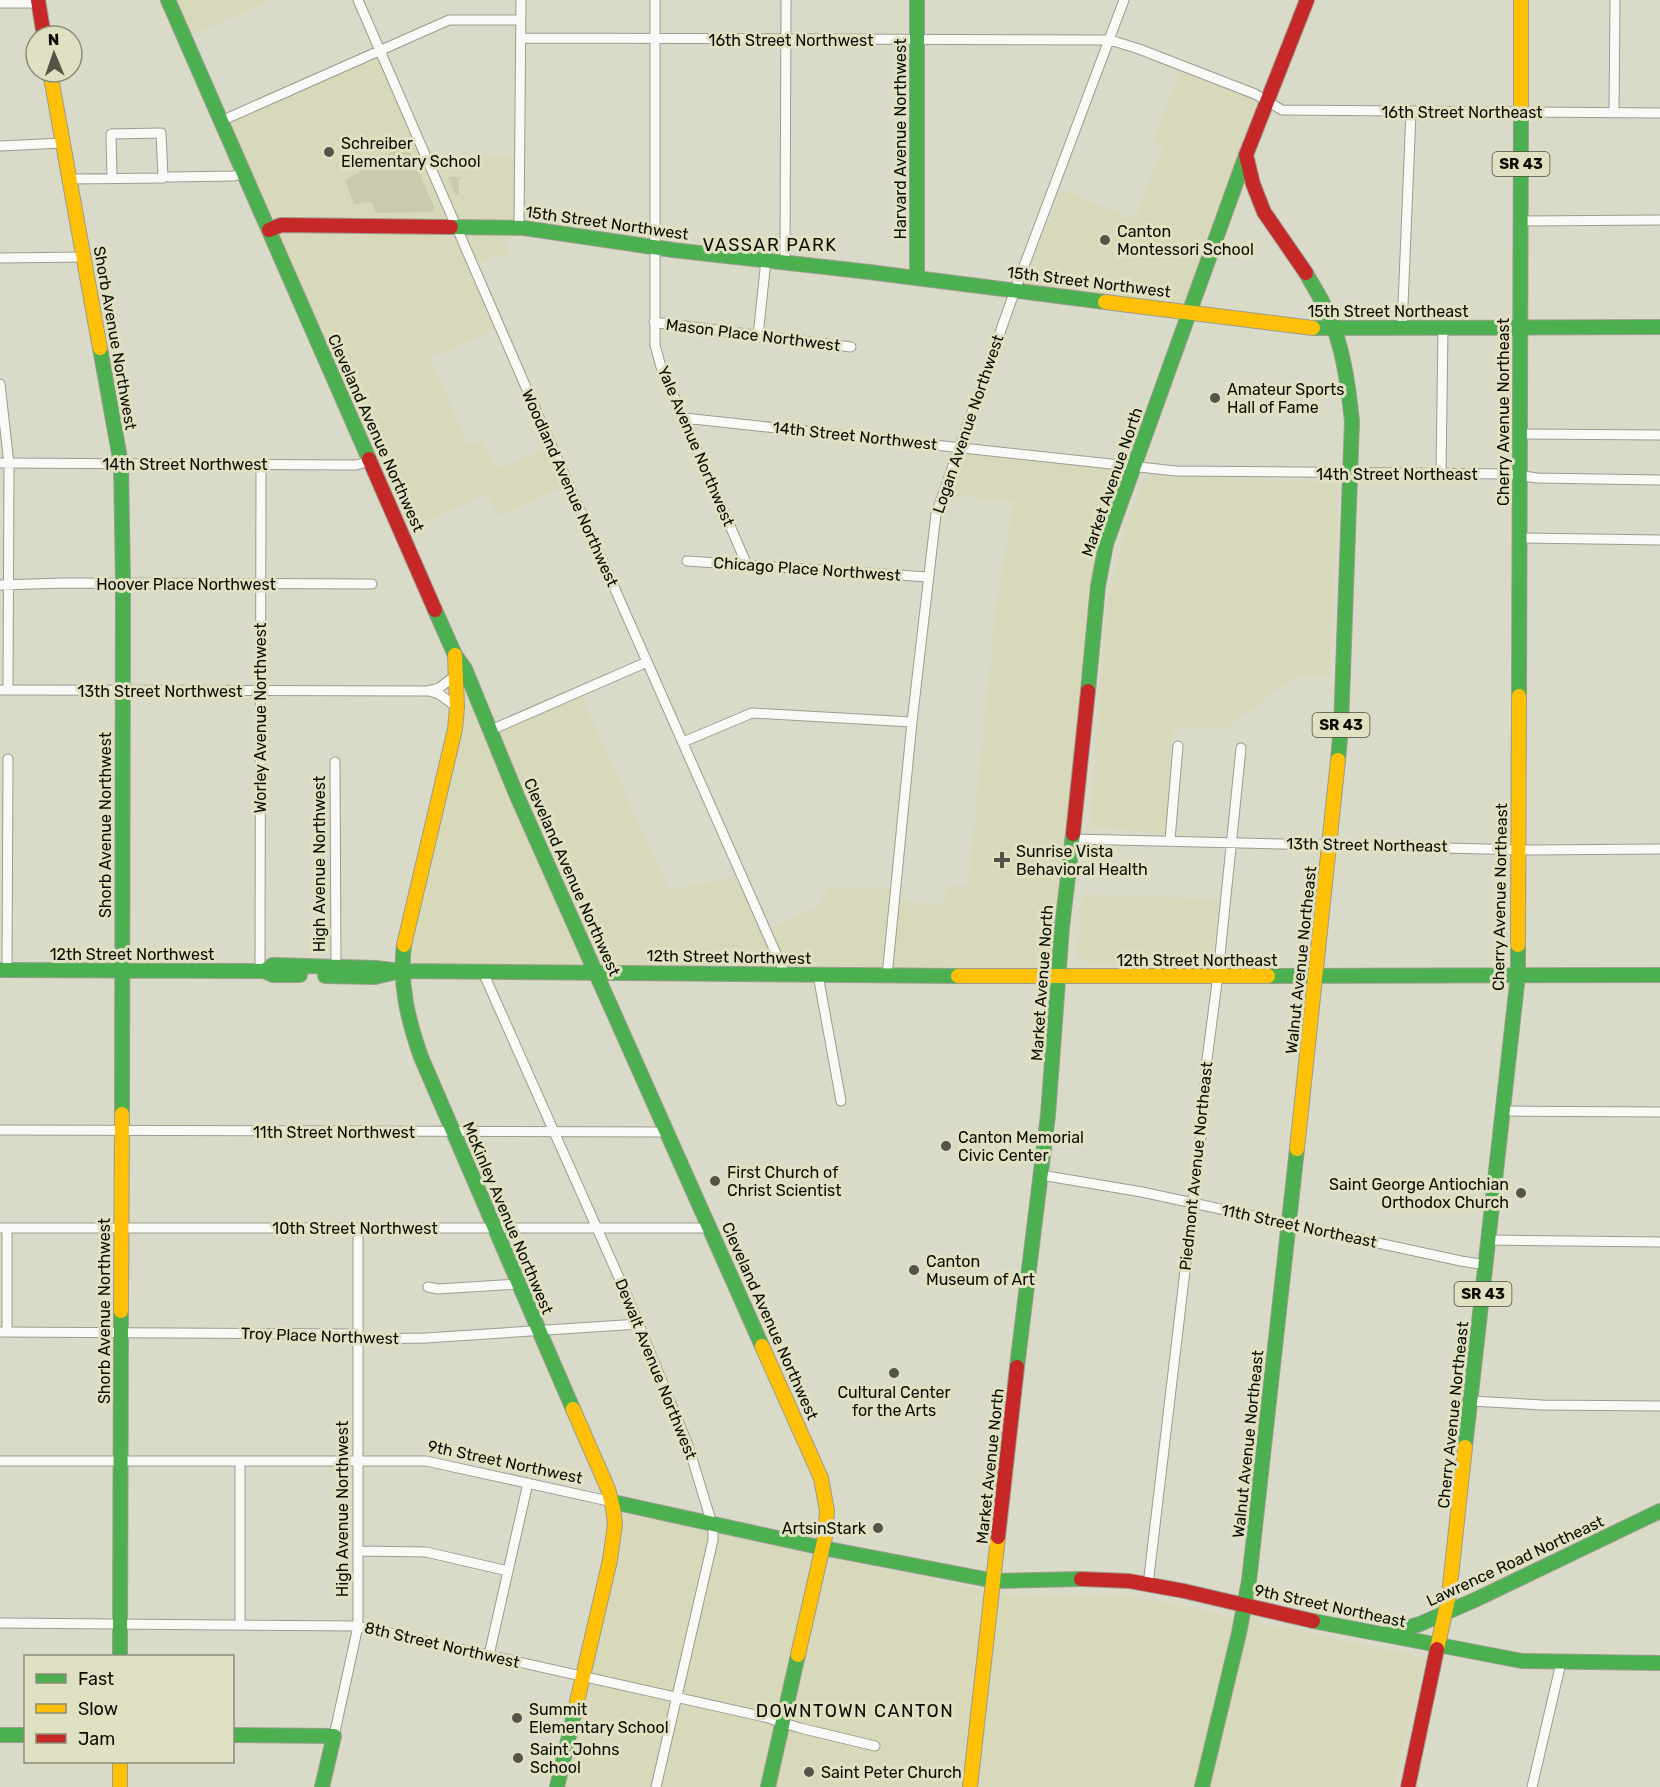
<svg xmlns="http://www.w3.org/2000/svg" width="1660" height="1787" viewBox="0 0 1660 1787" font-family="Rubik,sans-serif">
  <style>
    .built { fill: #d8d9bb }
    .green { fill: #cacbac }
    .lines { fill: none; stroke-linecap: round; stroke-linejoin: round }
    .street-casing { stroke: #9c9c8f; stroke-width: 11 }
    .fast-casing { stroke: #9c9c8f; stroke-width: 16 }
    .slow-casing { stroke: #9c9c8f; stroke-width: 16 }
    .jam-casing { stroke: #9c9c8f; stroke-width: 16 }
    .street { stroke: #f9f9f7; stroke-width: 9 }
    .fast { stroke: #4caf50; stroke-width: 14 }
    .slow { stroke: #ffc107; stroke-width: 14 }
    .jam { stroke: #c62828; stroke-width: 14 }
    .poi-dot { fill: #545448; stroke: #e0e1c2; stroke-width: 2 }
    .labels { text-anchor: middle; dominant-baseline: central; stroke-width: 6; stroke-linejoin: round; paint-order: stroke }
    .shield { fill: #e0e1c2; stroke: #4c4c3c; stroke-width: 1.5 }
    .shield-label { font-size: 15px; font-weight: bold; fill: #0c0c03 }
    .street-label { font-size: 16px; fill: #0c0c03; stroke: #e0e1c2 }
    .poi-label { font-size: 16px; fill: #0c0c03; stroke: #e0e1c2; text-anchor: start }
    .neighbourhood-label { font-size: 18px; letter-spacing: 1.5px; fill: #0c0c03; stroke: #e0e1c2 }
  </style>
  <rect width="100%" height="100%" fill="#dadac9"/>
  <path class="built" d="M175,0h95v1l-79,34z
    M380,50l54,123 41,-16 45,-1 -1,71h-15l4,28 -21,3 -3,4 -10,4 26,62 -70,30 38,88 14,-6 14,29 56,-23 17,38 -71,32 -10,-22 -87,38 -180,-411z
    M1181,71l72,26 9,5 -79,205 -162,-19 41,-98 73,29 29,-74 -11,-5z
    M961,453l167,18 -29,86 -45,416 -648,-9 56,-285 25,54 93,-39 89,196 77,-15 23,54 48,-22 13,-19h59l1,13 55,3 2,-18h21l28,-275 18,-110 -67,-6z
    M1147,475l184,7 7,5 -8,189 -32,-1 -74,54 -51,-3 -8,108 -75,-8 17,-220 19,-81 18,-47z
    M1083,894l136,5 -8,62 -7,3h-114l-14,-8z
    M628,1514l382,82h121l294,62 -31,129h-841z"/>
  <path class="green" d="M397,150h8l6,4 23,53 -1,5 -55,1 -3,-1 -3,-9 -2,-1 -16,2 -9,-24 15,-8 2,-7z
    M448,177h13l-2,2v16h-3z"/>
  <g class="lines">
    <defs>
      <path id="street" d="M358,0l180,415 247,559
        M655,0v345l6,22 86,198
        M0,3h38
        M521,38l589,2 29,9 116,45 27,16 378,3
        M1614,113l1,-113
        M221,121l228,-101h72
        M0,146l63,-3
        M169,177l65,-1 9,-3
        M69,179l94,-1 -2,-45 -50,1 1,45
        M1521,221l139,-1
        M519,227l2,-227
        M0,258l85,-1
        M785,262l1,-262
        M654,322l197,25
        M1402,329l9,-217
        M758,336l8,-76
        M0,384l9,80 -1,226
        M684,418l492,53 333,3 28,4 123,2
        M1520,434l140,1
        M0,463l356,2 14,-4
        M1441,474l2,-146
        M1519,538l141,2
        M687,561l241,16
        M0,585l64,-2 308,1
        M0,690l427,1 12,-3 16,-12
        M429,691l10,3 18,13
        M491,730l156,-68
        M683,742l69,-29 160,9
        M335,762l1,205
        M1073,839l457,11 130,-1
        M1170,840l8,-94
        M7,970l1,-211
        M482,970l146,328 60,147 25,82v13l-57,247
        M260,971l1,-506
        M818,975l23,126
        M887,976l25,-254 24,-208 79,-224 109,-290
        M1503,1111l157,1
        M0,1130l667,2
        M1041,1175l101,17 319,69 25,4
        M0,1228h710
        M1488,1240l172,2
        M428,1287l10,2 80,-5
        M0,1332l351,2 15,5 60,-1 213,-14
        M7,1332v-104
        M1471,1401l71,4 118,1
        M0,1461h426l187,41
        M240,1461v163
        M358,1551l68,1 82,19
        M1148,1585l54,-459 4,-59 12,-92 23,-227
        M0,1623l358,3 407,91 35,11 75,18
        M489,1655l39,-172
        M334,1736l24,-110v-398
        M1532,1787l29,-124"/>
      <path id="fast" d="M168,0l201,459
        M917,0v278
        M451,227l73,1 149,22 196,22 236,30
        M1306,273c7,13 15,25 21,38 16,34 21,73 25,110l-11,306 -3,33
        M1313,328l347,-1
        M100,348l21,116 2,119 -1,531
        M435,610l20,45 10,14 52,127 245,550
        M1088,691l10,-105 8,-42 140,-389
        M1519,696l2,-588
        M404,945c-5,39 4,75 17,112l152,352
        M0,970l264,1 9,4h27
        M264,971l9,-6 102,3 26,3 557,5
        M325,976l50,1 17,-4
        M1268,976l392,-1
        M1017,1367l31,-252 14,-188 11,-93
        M1465,1447l53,-472v-30
        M613,1502l210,46 172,33 86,-2
        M1313,1621l209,40 138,2
        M1389,1633l31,-9 57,-25 183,-88
        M120,1656l1,-345
        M0,1735h26
        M232,1735l102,1 -12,51
        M557,1787l19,-81
        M768,1787l30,-132
        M1202,1787l37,-154 10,-52 48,-432"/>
      <path id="slow" d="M50,72l50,276
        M1521,108v-108
        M1105,302l208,26
        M404,945l51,-216 2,-22 -2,-52
        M1518,945l1,-249
        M958,976h310
        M1297,1149l41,-389
        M121,1311l1,-197
        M762,1346l59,132 6,33 -2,26 -27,118
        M573,1409l35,80 5,19 2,16 -5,36 -34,146
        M1437,1649l12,-54 16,-148
        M120,1762v25
        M970,1787l28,-250"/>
      <path id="jam" d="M38,0l6,36
        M269,230l12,-5 170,2
        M1306,273l-42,-61 -11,-28 -7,-29 61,-155
        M369,459l66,151
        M1073,834l15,-143
        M998,1537l19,-170
        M1081,1579l48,2 55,10 129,30
        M1408,1787l29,-138"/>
    </defs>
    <use href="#street" class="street-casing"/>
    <use href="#fast" class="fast-casing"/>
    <use href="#slow" class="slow-casing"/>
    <use href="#jam" class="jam-casing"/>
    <use href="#street" class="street"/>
    <use href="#fast" class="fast"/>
    <use href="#slow" class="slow"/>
    <use href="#jam" class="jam"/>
  </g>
  <g class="poi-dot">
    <circle cx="329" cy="152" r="6"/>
    <circle cx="1105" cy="240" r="6"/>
    <circle cx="1215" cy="398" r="6"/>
    <path d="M999 851h6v6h6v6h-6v6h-6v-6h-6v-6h6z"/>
    <circle cx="946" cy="1146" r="6"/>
    <circle cx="715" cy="1181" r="6"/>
    <circle cx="1521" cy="1193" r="6"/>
    <circle cx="914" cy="1270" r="6"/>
    <circle cx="894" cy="1373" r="6"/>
    <circle cx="878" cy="1528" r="6"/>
    <circle cx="517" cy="1718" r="6"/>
    <circle cx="518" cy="1758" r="6"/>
    <circle cx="809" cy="1772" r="6"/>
  </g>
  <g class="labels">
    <g class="shield">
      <rect x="1492.5" y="152" width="57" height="24" rx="4.5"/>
      <rect x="1312.5" y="713" width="57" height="24" rx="4.5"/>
      <rect x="1454.5" y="1282" width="57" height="24" rx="4.5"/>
    </g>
    <g class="shield-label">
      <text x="1521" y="164">SR 43</text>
      <text x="1341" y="725">SR 43</text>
      <text x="1483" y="1294">SR 43</text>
    </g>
    <g class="street-label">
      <text x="791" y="40">16th Street Northwest</text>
      <text x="1462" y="112">16th Street Northeast</text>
      <text transform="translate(900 139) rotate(-90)">Harvard Avenue Northwest</text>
      <text transform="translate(607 223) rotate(8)">15th Street Northwest</text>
      <text transform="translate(1089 282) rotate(7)">15th Street Northwest</text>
      <text x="1388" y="311">15th Street Northeast</text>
      <text transform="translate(753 335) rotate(7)">Mason Place Northwest</text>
      <text transform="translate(115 338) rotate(80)">Shorb Avenue Northwest</text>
      <text transform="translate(1503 412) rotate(-90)">Cherry Avenue Northeast</text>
      <text transform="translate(968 424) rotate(-71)">Logan Avenue Northwest</text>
      <text transform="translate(376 433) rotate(66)">Cleveland Avenue Northwest</text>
      <text transform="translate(855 436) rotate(6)">14th Street Northwest</text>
      <text transform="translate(696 446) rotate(67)">Yale Avenue Northwest</text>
      <text x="185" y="464">14th Street Northwest</text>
      <text x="1397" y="474">14th Street Northeast</text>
      <text transform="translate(1112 482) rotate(-71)">Market Avenue North</text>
      <text transform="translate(570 488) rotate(66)">Woodland Avenue Northwest</text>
      <text transform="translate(807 569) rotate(4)">Chicago Place Northwest</text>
      <text x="186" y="584">Hoover Place Northwest</text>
      <text x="160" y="691">13th Street Northwest</text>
      <text transform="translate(260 718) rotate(-90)">Worley Avenue Northwest</text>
      <text transform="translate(105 825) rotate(-90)">Shorb Avenue Northwest</text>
      <text transform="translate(1367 845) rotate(1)">13th Street Northeast</text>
      <text transform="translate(319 864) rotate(-90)">High Avenue Northwest</text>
      <text transform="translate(572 877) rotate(66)">Cleveland Avenue Northwest</text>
      <text transform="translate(1500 897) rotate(-89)">Cherry Avenue Northeast</text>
      <text x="132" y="954">12th Street Northwest</text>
      <text transform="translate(729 957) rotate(1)">12th Street Northwest</text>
      <text x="1197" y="960">12th Street Northeast</text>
      <text transform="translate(1301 960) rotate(-84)">Walnut Avenue Northeast</text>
      <text transform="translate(1042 983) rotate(-86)">Market Avenue North</text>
      <text x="334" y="1132">11th Street Northwest</text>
      <text transform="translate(1196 1166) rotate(-84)">Piedmont Avenue Northeast</text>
      <text transform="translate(508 1218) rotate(67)">McKinley Avenue Northwest</text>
      <text transform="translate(1299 1226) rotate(12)">11th Street Northeast</text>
      <text x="355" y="1228">10th Street Northwest</text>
      <text transform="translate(104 1311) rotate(-90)">Shorb Avenue Northwest</text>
      <text transform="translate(770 1321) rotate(66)">Cleveland Avenue Northwest</text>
      <text transform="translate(320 1336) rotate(2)">Troy Place Northwest</text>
      <text transform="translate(656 1369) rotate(68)">Dewalt Avenue Northwest</text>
      <text transform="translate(1453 1415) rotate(-84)">Cherry Avenue Northeast</text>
      <text transform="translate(1248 1444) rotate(-84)">Walnut Avenue Northeast</text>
      <text transform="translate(505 1462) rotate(12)">9th Street Northwest</text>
      <text transform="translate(990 1466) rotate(-84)">Market Avenue North</text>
      <text transform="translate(342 1509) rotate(-90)">High Avenue Northwest</text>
      <text transform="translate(1515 1561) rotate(-25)">Lawrence Road Northeast</text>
      <text transform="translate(1330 1606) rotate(12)">9th Street Northeast</text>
      <text transform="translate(442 1645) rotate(13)">8th Street Northwest</text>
    </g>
    <g class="poi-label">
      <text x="341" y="143">Schreiber<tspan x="341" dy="18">Elementary School</tspan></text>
      <text x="1117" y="231">Canton<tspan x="1117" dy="18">Montessori School</tspan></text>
      <text x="1227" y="389">Amateur Sports<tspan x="1227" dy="18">Hall of Fame</tspan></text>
      <text x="1016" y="851">Sunrise Vista<tspan x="1016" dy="18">Behavioral Health</tspan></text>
      <text x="958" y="1137">Canton Memorial<tspan x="958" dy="18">Civic Center</tspan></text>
      <text x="727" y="1172">First Church of<tspan x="727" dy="18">Christ Scientist</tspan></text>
      <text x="1509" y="1184" text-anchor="end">Saint George Antiochian<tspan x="1509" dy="18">Orthodox Church</tspan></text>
      <text x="926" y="1261">Canton<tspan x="926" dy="18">Museum of Art</tspan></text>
      <text x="894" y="1392" text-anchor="middle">Cultural Center<tspan x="894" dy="18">for the Arts</tspan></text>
      <text x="866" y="1528" text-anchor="end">ArtsinStark</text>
      <text x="529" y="1709">Summit<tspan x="529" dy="18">Elementary School</tspan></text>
      <text x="530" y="1749">Saint Johns<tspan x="530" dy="18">School</tspan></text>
      <text x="821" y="1772">Saint Peter Church</text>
    </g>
    <g class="neighbourhood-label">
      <text x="770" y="245">VASSAR PARK</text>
      <text x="855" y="1711">DOWNTOWN CANTON</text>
    </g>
  </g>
  <rect x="24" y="1655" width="210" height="108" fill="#e0e1c2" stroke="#8b8c76" stroke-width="1.5"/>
  <rect x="36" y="1674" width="30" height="9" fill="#4caf50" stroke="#8b8c76" stroke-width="1.5"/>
  <text x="78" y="1685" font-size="18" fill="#0c0c03">Fast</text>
  <rect x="36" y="1704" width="30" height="9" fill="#ffc107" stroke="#8b8c76" stroke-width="1.5"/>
  <text x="78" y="1715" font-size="18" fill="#0c0c03">Slow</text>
  <rect x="36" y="1734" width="30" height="9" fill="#c62828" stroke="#8b8c76" stroke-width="1.5"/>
  <text x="78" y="1745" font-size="18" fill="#0c0c03">Jam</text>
  <g transform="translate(54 54) rotate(358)"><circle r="28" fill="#e0e1c2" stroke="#8b8c76" stroke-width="1.5"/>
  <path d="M0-4.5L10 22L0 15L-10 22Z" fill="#545448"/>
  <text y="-9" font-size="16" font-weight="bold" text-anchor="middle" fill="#0c0c03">N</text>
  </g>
</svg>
